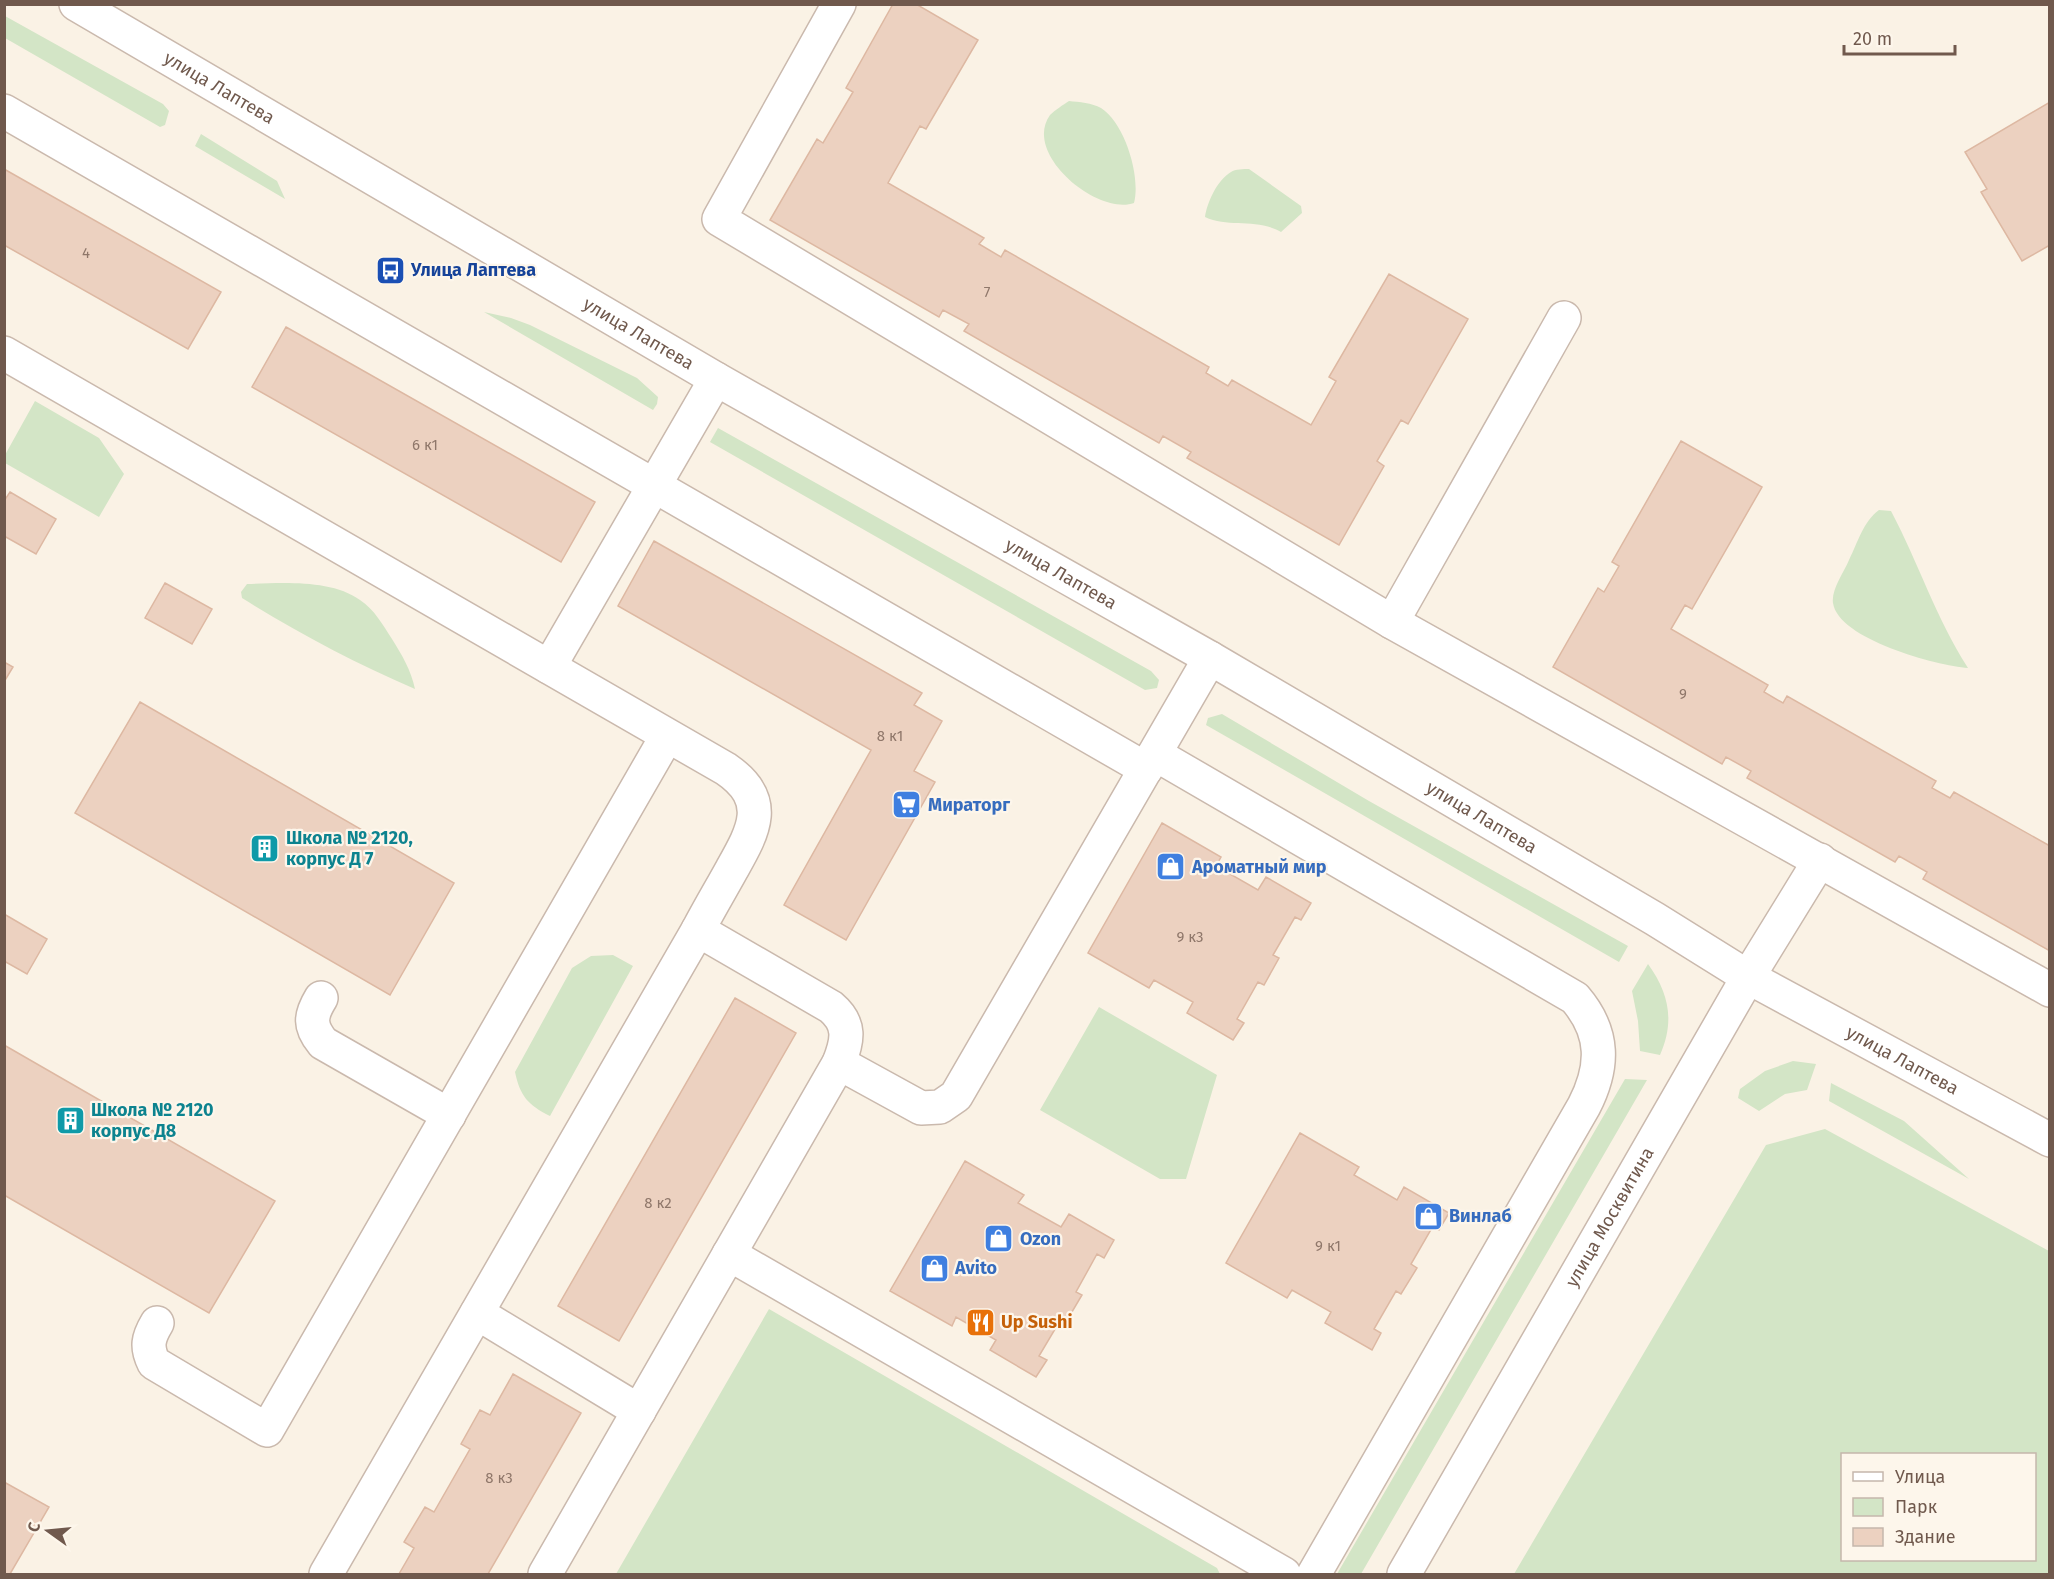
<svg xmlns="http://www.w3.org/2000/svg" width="2054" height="1579" viewBox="0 0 2054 1579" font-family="'Fira Sans',sans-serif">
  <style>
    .green { fill: #d3e5c6; fill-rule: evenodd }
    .building { fill: #ecd1c0; stroke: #ddb8a2; stroke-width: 1.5 }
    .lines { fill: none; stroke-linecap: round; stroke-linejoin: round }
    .minor-casing { stroke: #cab9ad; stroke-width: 36 }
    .minor { stroke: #fff; stroke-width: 33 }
    .labels { text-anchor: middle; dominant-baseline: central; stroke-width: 4.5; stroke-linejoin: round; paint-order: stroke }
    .number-label { font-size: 15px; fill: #8f776a }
    .street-label { font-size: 18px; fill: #70594d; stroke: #fdf6eb }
    .transit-label { font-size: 18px; font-weight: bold; fill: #164399; stroke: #fdf6eb; text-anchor: start }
    .shop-label { font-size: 18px; font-weight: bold; fill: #366cbe; stroke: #fdf6eb; text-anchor: start }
    .culture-label { font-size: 18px; font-weight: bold; fill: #0d838f; stroke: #fdf6eb; text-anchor: start }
    .food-label { font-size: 18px; font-weight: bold; fill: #c56008; stroke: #fdf6eb; text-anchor: start }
  </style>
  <rect width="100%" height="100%" fill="#faf2e5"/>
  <path class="green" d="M5,16l158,88 6,7 -4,14 -5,2 -155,-89z
    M1069,101c10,1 23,2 32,7 24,15 40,69 33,95 -36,13 -112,-49 -84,-88 5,-5 13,-10 19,-14z
    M201,134l76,47 8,18 -90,-53z
    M1249,169l52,37 1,7 -21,19c-24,-14 -52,-4 -76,-15 2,-14 12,-37 26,-45 4,-3 13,-3 18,-3z
    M484,312l27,6 19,7 107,53 21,19 -1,7 -4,6z
    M35,401l64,37 25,36 -25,43 -94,-54v-8z
    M718,428l433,243 8,9 -2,8 -12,2 -435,-248z
    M1879,510l12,1c28,53 44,105 77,157 -31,-2 -130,-29 -135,-65 -2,-13 11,-31 16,-43 9,-18 14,-38 30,-50z
    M247,584c34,-1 84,-5 113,16 14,9 23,25 32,39 10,16 19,31 23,50 -60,-26 -117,-56 -173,-91l-1,-6z
    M1222,714l147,87 259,145 -9,16 -413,-237 2,-7z
    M613,955l20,11 -83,150c-22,-11 -30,-20 -35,-44l57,-104 19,-12z
    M1648,964c21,29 27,57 12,91l-20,-4 -2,-30 -6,-30z
    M1099,1007l118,68 -31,104h-26l-120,-69z
    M1793,1061l23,3 -9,26 -22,4 -26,17 -21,-13 2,-9 25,-18z
    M1625,1079l22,1 -286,494h-24z
    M1831,1083l73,38 65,58 -140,-78z
    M1825,1129l224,122v323h-535l252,-429zM1842,1454h192v106h-192z
    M769,1309l448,259 3,6h-604z"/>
  <path class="building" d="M893,4h23l62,36 -52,89 -6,-3 -32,57 96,55 -5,6 22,13 4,-7 204,117 -3,6 22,13 4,-6 79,45 25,-44 -7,-4 60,-103 79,45 -60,105 -7,-4 -24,41 7,5 -45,79 -152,-87 4,-6 -28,-16 -4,7 -195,-112 5,-7 -26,-14 -4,7 -169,-97 47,-81 6,4 30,-51 -7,-4z
    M2050,102v143l-28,16 -41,-69 6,-3 -22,-37z
    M4,169l217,123 -33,57 -184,-104z
    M286,327l309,175 -34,60 -309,-175z
    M1681,441l81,46 -70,122 -7,-4 -14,24 97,56 -4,7 19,11 4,-7 149,85 -4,7 18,10 4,-6 96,54v105l-127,-72 4,-7 -28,-16 -4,6 -148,-84 4,-7 -25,-14 -4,7 -169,-97 45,-79 6,4 15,-26 -7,-4z
    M10,492l46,27 -20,35 -32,-18v-35z
    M654,541l268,152 -8,12 28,16 -28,50 21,11 -89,158 -62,-35 87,-155 -253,-144z
    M165,583l47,26 -20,35 -47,-26z
    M4,662l9,5 -9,15z
    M140,702l314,181 -64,112 -315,-182z
    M1162,823l59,34 -5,9 42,24 8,-13 45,26 -10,17 -6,-3 -22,38 6,3 -15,27 -6,-3 -21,37 7,4 -11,17 -46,-27 6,-11 -39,-22 -5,8 -61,-35z
    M4,914l43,25 -20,35 -23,-13z
    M735,998l61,35 -177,308 -61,-35z
    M4,1045l271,156 -66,112 -205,-118z
    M1300,1133l59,34 -5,8 43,25 7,-13 45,26 -10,17 -6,-4 -22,38 6,4 -16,26 -5,-3 -22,38 7,4 -9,17 -47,-27 6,-11 -39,-22 -5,8 -61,-35z
    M965,1161l59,34 -6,8 43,24 8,-13 45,26 -10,18 -7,-4 -21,38 6,3 -16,27 -5,-3 -22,37 8,4 -11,17 -46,-27 6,-10 -40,-23 -4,9 -62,-35z
    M513,1374l68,39 -93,161h-89l15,-26 -10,-6 21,-35 9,5 36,-63 -9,-5 19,-34 10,5z
    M4,1482l45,25 -39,67h-6z"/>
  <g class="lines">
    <defs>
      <g id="minor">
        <path id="s1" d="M76,4l640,375 494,279 445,261 93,58 302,163"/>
        <path d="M839,4l-120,215 673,403 658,368"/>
        <path d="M4,111l1142,658"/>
        <path d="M4,353l722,416c45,31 28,61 6,100 -11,20 -23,40 -34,61l133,77c20,17 17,33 8,56l-294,511"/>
        <path d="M1392,622l172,-304"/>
        <path d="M549,667l167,-288"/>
        <path d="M1155,754l420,244c30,35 29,69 9,108l-270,468"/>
        <path d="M321,998c-11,18 -12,28 2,45l126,72"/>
        <path d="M839,1063l82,45 19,-1 16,-11 254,-438"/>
        <path d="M729,1254l555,320"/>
        <path d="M477,1313l162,98"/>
        <path d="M157,1323c-9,15 -11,24 -3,40l113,67 400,-694"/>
        <path d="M326,1574l372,-644"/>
        <path id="s2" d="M1404,1574l344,-597 72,-117"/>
      </g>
    </defs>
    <use href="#minor" class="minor-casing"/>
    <use href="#minor" class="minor"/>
  </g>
  <defs>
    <symbol id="bus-square" viewBox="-11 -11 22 22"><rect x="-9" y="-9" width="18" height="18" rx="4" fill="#1a4fb4" stroke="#fdf6eb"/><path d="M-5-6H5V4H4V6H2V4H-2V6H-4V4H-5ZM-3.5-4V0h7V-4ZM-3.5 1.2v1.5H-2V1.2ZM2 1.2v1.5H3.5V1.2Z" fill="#fff"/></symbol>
    <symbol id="supermarket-square" viewBox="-11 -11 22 22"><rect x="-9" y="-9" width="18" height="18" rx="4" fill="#3f7fe0" stroke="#fdf6eb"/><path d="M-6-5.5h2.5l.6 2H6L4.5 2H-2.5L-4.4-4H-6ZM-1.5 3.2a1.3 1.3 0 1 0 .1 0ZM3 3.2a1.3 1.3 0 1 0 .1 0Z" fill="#fff"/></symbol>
    <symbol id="building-square" viewBox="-11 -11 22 22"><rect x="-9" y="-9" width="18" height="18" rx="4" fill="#0f9aa8" stroke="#fdf6eb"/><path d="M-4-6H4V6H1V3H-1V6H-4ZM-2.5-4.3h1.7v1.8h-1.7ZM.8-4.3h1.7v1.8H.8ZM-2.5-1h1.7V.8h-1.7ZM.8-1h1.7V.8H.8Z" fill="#fff"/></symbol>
    <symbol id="shop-square" viewBox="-11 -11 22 22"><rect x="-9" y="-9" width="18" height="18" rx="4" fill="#3f7fe0" stroke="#fdf6eb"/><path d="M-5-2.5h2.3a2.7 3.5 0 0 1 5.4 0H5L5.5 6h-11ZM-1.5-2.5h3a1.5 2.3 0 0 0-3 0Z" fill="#fff"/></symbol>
    <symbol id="restaurant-square" viewBox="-11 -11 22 22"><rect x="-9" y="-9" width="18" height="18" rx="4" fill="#e8710a" stroke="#fdf6eb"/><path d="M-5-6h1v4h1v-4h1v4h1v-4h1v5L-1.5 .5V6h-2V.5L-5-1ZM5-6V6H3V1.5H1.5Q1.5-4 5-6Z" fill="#fff"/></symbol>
  </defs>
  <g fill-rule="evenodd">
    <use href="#bus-square" x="374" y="254" width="33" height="33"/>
    <use href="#supermarket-square" x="890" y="788" width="33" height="33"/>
    <use href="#building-square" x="248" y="832" width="33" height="33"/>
    <use href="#shop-square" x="1154" y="850" width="33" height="33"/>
    <use href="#building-square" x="54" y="1104" width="33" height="33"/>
    <use href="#shop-square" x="1412" y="1200" width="33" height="33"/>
    <use href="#shop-square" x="982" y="1222" width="33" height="33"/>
    <use href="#shop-square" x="918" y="1252" width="33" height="33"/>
    <use href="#restaurant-square" x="964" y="1306" width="33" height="33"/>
  </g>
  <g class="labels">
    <g class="number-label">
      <text x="86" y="253">4</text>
      <text x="987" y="292">7</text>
      <text x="425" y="445">6 к1</text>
      <text x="1683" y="694">9</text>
      <text x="890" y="736">8 к1</text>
      <text x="1190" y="937">9 к3</text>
      <text x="658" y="1203">8 к2</text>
      <text x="1328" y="1246">9 к1</text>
      <text x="499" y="1478">8 к3</text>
    </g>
    <g class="street-label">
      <text stroke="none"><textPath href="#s1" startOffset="166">улица Лаптева</textPath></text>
      <text stroke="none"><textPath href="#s1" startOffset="652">улица Лаптева</textPath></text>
      <text stroke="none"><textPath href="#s1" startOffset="1138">улица Лаптева</textPath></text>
      <text stroke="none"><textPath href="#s1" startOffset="1624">улица Лаптева</textPath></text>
      <text stroke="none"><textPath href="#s1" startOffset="2110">улица Лаптева</textPath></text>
      <text stroke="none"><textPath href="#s2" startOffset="412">улица Москвитина</textPath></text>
    </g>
    <g class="transit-label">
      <text x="411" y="270">Улица Лаптева</text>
    </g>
    <g class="shop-label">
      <text x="928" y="805">Мираторг</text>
      <text x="1192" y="867">Ароматный мир</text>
      <text x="1449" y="1216">Винлаб</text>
      <text x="1020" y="1239">Ozon</text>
      <text x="955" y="1268">Avito</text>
    </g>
    <g class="culture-label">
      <text x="286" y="838">Школа № 2120,<tspan x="286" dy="21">корпус Д 7</tspan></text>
      <text x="91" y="1110">Школа № 2120<tspan x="91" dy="21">корпус Д8</tspan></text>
    </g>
    <g class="food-label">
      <text x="1001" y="1322">Up Sushi</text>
    </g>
  </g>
  <rect width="2054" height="1579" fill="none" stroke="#70594d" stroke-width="12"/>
  <rect x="1841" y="1453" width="195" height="108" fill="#fdf6eb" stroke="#c5b7ac" stroke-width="1.5"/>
  <rect x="1853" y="1472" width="30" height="9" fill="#ffffff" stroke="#c5b7ac" stroke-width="1.5"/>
  <text x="1895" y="1483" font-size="18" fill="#70594d">Улица</text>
  <rect x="1853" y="1498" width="30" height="18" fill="#d3e5c6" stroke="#c5b7ac" stroke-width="1.5"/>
  <text x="1895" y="1513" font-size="18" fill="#70594d">Парк</text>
  <rect x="1853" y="1528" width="30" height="18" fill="#ecd1c0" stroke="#c5b7ac" stroke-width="1.5"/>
  <text x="1895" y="1543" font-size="18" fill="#70594d">Здание</text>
  <g transform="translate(48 1531) rotate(285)" stroke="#fdf6eb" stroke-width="4.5" paint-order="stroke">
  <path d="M0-4.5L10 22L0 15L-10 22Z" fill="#70594d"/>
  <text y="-9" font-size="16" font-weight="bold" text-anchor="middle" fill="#70594d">С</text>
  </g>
  <path d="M1844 45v9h111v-9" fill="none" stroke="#70594d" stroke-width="3"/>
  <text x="1853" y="45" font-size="18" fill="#70594d" stroke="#fdf6eb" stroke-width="4.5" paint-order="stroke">20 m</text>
</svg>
